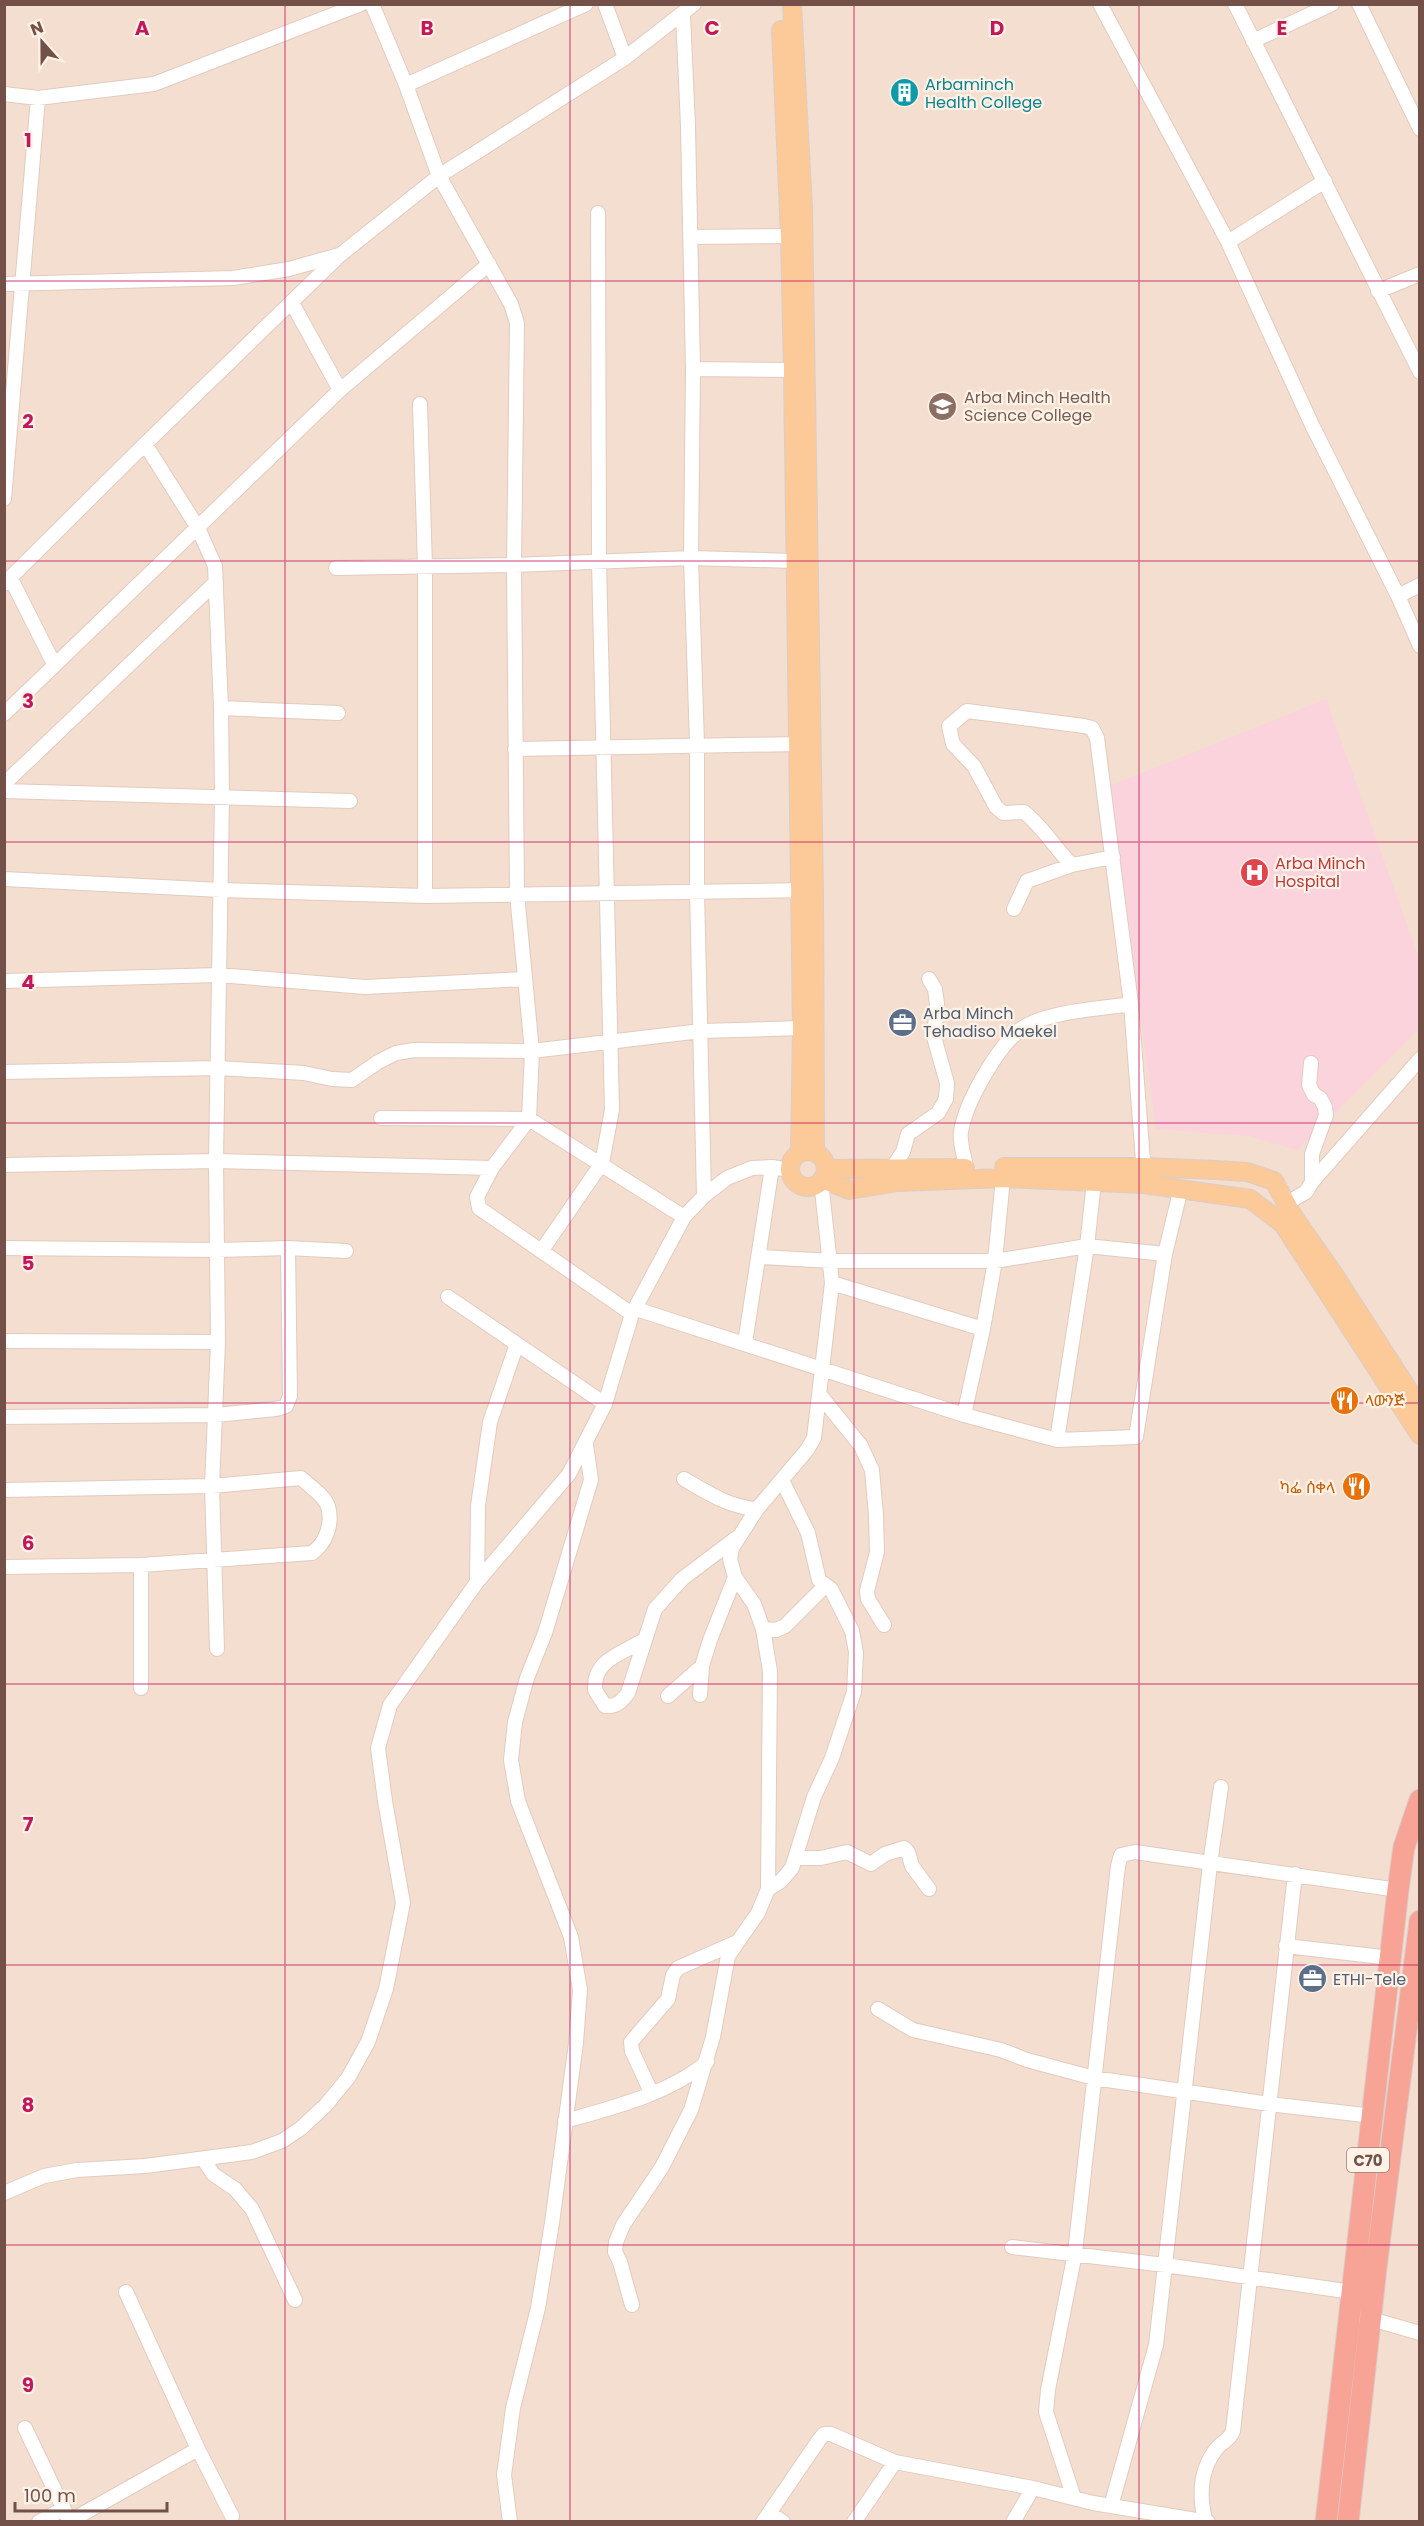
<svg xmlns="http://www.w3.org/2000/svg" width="1424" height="2526" viewBox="0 0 1424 2526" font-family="Poppins,'Noto Sans Ethiopic',sans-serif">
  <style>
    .residential { fill: #f4decf }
    .medical { fill: #fad3dd }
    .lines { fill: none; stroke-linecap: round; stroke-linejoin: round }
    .minor-casing { stroke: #e2cbbf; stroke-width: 16 }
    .major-casing { stroke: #d8cecc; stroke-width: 20 }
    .highway-casing { stroke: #d8cecc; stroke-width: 23 }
    .minor { stroke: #fff; stroke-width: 14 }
    .major { stroke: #fcc998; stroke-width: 18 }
    .highway { stroke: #f7a396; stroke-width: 21 }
    .grid { fill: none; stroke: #c2185b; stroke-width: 1.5; stroke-opacity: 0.55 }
    .labels { text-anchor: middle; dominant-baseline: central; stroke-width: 4.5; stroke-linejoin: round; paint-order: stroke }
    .shield { fill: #fff2e6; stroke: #9d8177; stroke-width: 1.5 }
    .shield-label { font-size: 15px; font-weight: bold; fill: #735148 }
    .culture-label { font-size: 16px; fill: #0d838f; stroke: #fff2e6; text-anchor: start }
    .education-label { font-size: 16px; fill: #785e54; stroke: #fff2e6; text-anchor: start }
    .health-label { font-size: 16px; fill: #be3a42; stroke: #fff2e6; text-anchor: start }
    .service-label { font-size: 16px; fill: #4e5e75; stroke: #fff2e6; text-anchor: start }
    .food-label { font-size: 16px; fill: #c56008; stroke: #fff2e6; text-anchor: start }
    .grid-label { font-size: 20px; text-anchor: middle; font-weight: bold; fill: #c2185b; stroke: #fff2e6; stroke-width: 4.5; stroke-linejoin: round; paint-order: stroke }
  </style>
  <rect width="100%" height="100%" fill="#fceee0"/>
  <path class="residential" d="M5,5h1414v2516h-1414z"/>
  <path class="medical" d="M1326,699l93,259v71l-121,121 -50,-14 -92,-7 -47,-343z"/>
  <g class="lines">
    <defs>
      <path id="minor" d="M372,4l34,81 33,91 72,128 6,19 -3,242 3,329 15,157 -3,68 -37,49 -15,29 2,11 153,106
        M605,4l20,54
        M1100,4l128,238 84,183 86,171 22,50
        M1235,4l185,368
        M1359,4l61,125
        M683,15l5,111 5,243 -2,189 6,186v147l7,305
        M1253,41l79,-37
        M406,85l180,-81
        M4,94l34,4 116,-14 207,-80
        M690,237l100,-1
        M1228,242l97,-61
        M4,284l229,-6 56,-9 50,-14
        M1378,291l42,-17
        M292,303l48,87
        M693,369l100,1
        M420,404l5,163v329
        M145,444l53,84 17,38 6,142 1,89 -6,364 2,181 -6,144 5,163
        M4,499l34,-401
        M336,568l178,-3 177,-7 103,3
        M11,579l43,85
        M4,584l141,-140 195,-189 99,-79 186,-118 69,-54
        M1398,596l22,-11
        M221,708l117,5
        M4,714l336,-324 149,-126
        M515,749l283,-5
        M4,784l212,-202
        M4,791l346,10
        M1072,865c-17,-17 -29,-38 -48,-53l-21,1 -7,-6 -22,-41 -21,-22 -4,-18 18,-15 117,15 8,2 5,10 34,266 13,170
        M4,879l217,11 204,6 384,-6
        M1014,909l13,-28 45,-16 41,-8
        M4,981l215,-6 146,12 160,-8
        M1311,1063l-2,22 5,10 6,3 5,9 1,8 -14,39v28
        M4,1072l215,-4 85,5 28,6 20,1 26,-18 18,-9 18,-3 118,1 169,-20 101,-3
        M381,1118l148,1 155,98
        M4,1165l212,-4 276,7
        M892,1168l11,-16 5,-18 30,-21 8,-14 1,-16 -13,-46 3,-33 -2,-15 -6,-10
        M966,1168c-1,-11 -7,-26 -5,-36 4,-29 38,-89 63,-105 26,-16 76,-18 107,-23
        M1287,1203l19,-11 6,-10 108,-123
        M4,1248l212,2 72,-2 58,3
        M542,1250l60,-87 10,-53 -13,-548 -1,-349
        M760,1257l71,4h164l92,-15 78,8
        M832,1283l151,46
        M448,1297l157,107
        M636,1309l328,106 93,25 79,-3 29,-183 16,-66
        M4,1341l214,1
        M745,1343l27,-176
        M820,1395l41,51 11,24 4,45 1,37 -10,39 1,8 16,26
        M964,1415l19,-86 12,-68 8,-83
        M4,1417l212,-2 60,-6 10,-3 4,-10 -2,-148
        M1057,1440l30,-194 7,-64
        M684,1479c24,14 45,28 73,30
        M4,1490l208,-4 89,-8c8,8 23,17 27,28 5,18 -2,37 -16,47l-171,12 -137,2
        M141,1565v123
        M477,1582l1,-76 12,-84 27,-78
        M763,1629l13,1 9,-4 40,-40
        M644,1640c-22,14 -51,19 -49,50l10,16c12,1 17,-5 23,-13l27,-84 27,-30 53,-40
        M700,1695l2,-29 8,-26 25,-63
        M668,1696l34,-30
        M796,1858h25l26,-6 24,12 14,-10 19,-6 4,4 4,14 17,23
        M768,1889l13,-8 11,-13 22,-71 18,-39 22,-66 2,-40 -4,-21 -21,-42 -12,-9 -11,-47 -26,-53
        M1286,1946l105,12
        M878,2009l35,21 88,20 26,10 67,18 175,26 104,12
        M651,2092l-19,-41 -1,-9 37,-43 5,-24 5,-7 57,-25
        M565,2121c46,-13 104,-27 142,-59
        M204,2160l9,14 22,15 17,20 43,91
        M4,2193l40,-17 33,-6 68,-4 107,-14 30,-11 18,-12 25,-23 23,-28 20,-36 18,-53 17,-86 -18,-102 -7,-53 12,-43 87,-123 92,-108 36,-70 27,-90 52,-97 20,-21 23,-18 25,-10 20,-1 18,3
        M1012,2247l153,18 187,27
        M126,2292l72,157 34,67
        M632,2305l-12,-43 -5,-10 1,-10 7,-17 39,-58 29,-57 22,-73 15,-81 30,-43 10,-24 2,-218 -7,-42 -9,-25 -19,-27 -5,-18 2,-11 25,-39 50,-59 7,-12 18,-155 -11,-102
        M1364,2317l56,16
        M25,2428l45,94
        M1074,2498l-28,-86 2,-22 27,-137 43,-387 3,-11 14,-3 263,38
        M1111,2506l45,-161 54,-481 11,-77
        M769,2513l14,9
        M1205,2520c-6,-25 -5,-51 12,-72 6,-7 13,-8 16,-17l62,-557
        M70,2521l128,-72
        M39,2522l24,-13
        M510,2522l-6,-47 9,-67 25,-100 14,-85 24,-180 4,-53 -9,-53 -53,-136 -7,-41 4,-38 12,-44 18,-45 46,-153 -5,-36
        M763,2522l56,-82 5,-6h7l64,28 138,26 60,15 115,19
        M854,2522l41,-60
        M1013,2522l20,-34"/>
      <path id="major" d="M792,4l11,204 11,683 1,262
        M781,30l9,206 3,134 9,658 -2,125
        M790 1169a18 18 0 1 1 36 0a18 18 0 1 1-36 0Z
        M1004,1167h140l72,3 31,2 27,9 19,35 40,57 87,135
        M826,1169l139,-1
        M822,1179l27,11 49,-8 105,-4 141,6 106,15 33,25 137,211"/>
      <path id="highway" d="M1326,2522l72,-632 6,-43 16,-47
        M1348,2522l28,-254 44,-347"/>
    </defs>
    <use href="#minor" class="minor-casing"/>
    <use href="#major" class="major-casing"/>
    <use href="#highway" class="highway-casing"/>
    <use href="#minor" class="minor"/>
    <use href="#major" class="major"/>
    <use href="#highway" class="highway"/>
  </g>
  <path class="grid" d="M285,4v2518M570,4v2518M854,4v2518M1139,4v2518M4,281h1416M4,561h1416M4,842h1416M4,1123h1416M4,1403h1416M4,1684h1416M4,1965h1416M4,2245h1416"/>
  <defs>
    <symbol id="building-disc" viewBox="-11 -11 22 22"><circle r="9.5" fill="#0f9aa8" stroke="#fff2e6"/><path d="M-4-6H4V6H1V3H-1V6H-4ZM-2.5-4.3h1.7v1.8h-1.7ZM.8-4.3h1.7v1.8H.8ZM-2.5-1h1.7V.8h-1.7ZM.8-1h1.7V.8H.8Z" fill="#fff"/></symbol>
    <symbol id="university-disc" viewBox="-11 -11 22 22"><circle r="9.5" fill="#8d6e63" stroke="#fff2e6"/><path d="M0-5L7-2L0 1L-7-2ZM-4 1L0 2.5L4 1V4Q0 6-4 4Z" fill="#fff"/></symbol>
    <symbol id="hospital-disc" viewBox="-11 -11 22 22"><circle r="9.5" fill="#e0444e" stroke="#fff2e6"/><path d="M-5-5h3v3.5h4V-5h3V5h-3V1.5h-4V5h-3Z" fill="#fff"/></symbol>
    <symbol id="office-disc" viewBox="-11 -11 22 22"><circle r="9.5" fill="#5c6f8a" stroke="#fff2e6"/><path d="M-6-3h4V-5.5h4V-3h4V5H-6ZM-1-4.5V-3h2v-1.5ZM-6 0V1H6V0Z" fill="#fff"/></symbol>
    <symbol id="restaurant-disc" viewBox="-11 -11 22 22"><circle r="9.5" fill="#e8710a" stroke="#fff2e6"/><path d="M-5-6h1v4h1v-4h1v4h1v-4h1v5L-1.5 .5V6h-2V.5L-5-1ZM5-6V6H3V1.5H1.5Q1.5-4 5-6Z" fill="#fff"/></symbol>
  </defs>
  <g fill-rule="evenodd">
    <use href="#building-disc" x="888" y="76" width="33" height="33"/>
    <use href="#university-disc" x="926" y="390" width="33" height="33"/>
    <use href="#hospital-disc" x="1238" y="856" width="33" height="33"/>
    <use href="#office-disc" x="886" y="1006" width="33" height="33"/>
    <use href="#restaurant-disc" x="1328" y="1384" width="33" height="33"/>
    <use href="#restaurant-disc" x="1340" y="1470" width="33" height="33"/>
    <use href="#office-disc" x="1296" y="1962" width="33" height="33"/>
  </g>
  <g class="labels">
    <rect class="shield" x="1347" y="2148" width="42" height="24" rx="4.5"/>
    <g class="shield-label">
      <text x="1368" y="2160">C70</text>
    </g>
    <g class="culture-label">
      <text x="925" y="84">Arbaminch<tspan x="925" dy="18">Health College</tspan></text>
    </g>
    <g class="education-label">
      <text x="964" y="397">Arba Minch Health<tspan x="964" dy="18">Science College</tspan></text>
    </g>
    <g class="health-label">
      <text x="1275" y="863">Arba Minch<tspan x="1275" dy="18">Hospital</tspan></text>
    </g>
    <g class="service-label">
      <text x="923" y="1013">Arba Minch<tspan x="923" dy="18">Tehadiso Maekel</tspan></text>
      <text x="1333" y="1979">ETHI-Tele</text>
    </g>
    <g class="food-label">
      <text x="1365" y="1400">ላውንጅ</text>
      <text x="1335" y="1487" text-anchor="end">ካፌ ሰቀላ</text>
    </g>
  </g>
  <g class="grid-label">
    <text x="142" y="35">A</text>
    <text x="427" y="35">B</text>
    <text x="712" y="35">C</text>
    <text x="997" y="35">D</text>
    <text x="1282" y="35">E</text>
    <text x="28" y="147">1</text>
    <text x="28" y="428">2</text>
    <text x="28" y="708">3</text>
    <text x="28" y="989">4</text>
    <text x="28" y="1270">5</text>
    <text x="28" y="1550">6</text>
    <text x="28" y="1831">7</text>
    <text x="28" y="2112">8</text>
    <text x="28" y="2392">9</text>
  </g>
  <rect width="1424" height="2526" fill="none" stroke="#735148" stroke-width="12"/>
  <g transform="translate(42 42) rotate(339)" stroke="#fff2e6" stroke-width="4.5" paint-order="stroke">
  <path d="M0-4.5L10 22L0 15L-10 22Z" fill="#735148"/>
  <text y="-9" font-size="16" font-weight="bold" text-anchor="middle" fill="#735148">N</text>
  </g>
  <path d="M15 2502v9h152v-9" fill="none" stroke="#735148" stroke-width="3"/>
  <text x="24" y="2502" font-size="18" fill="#735148" stroke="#fff2e6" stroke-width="4.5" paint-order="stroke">100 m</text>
</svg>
